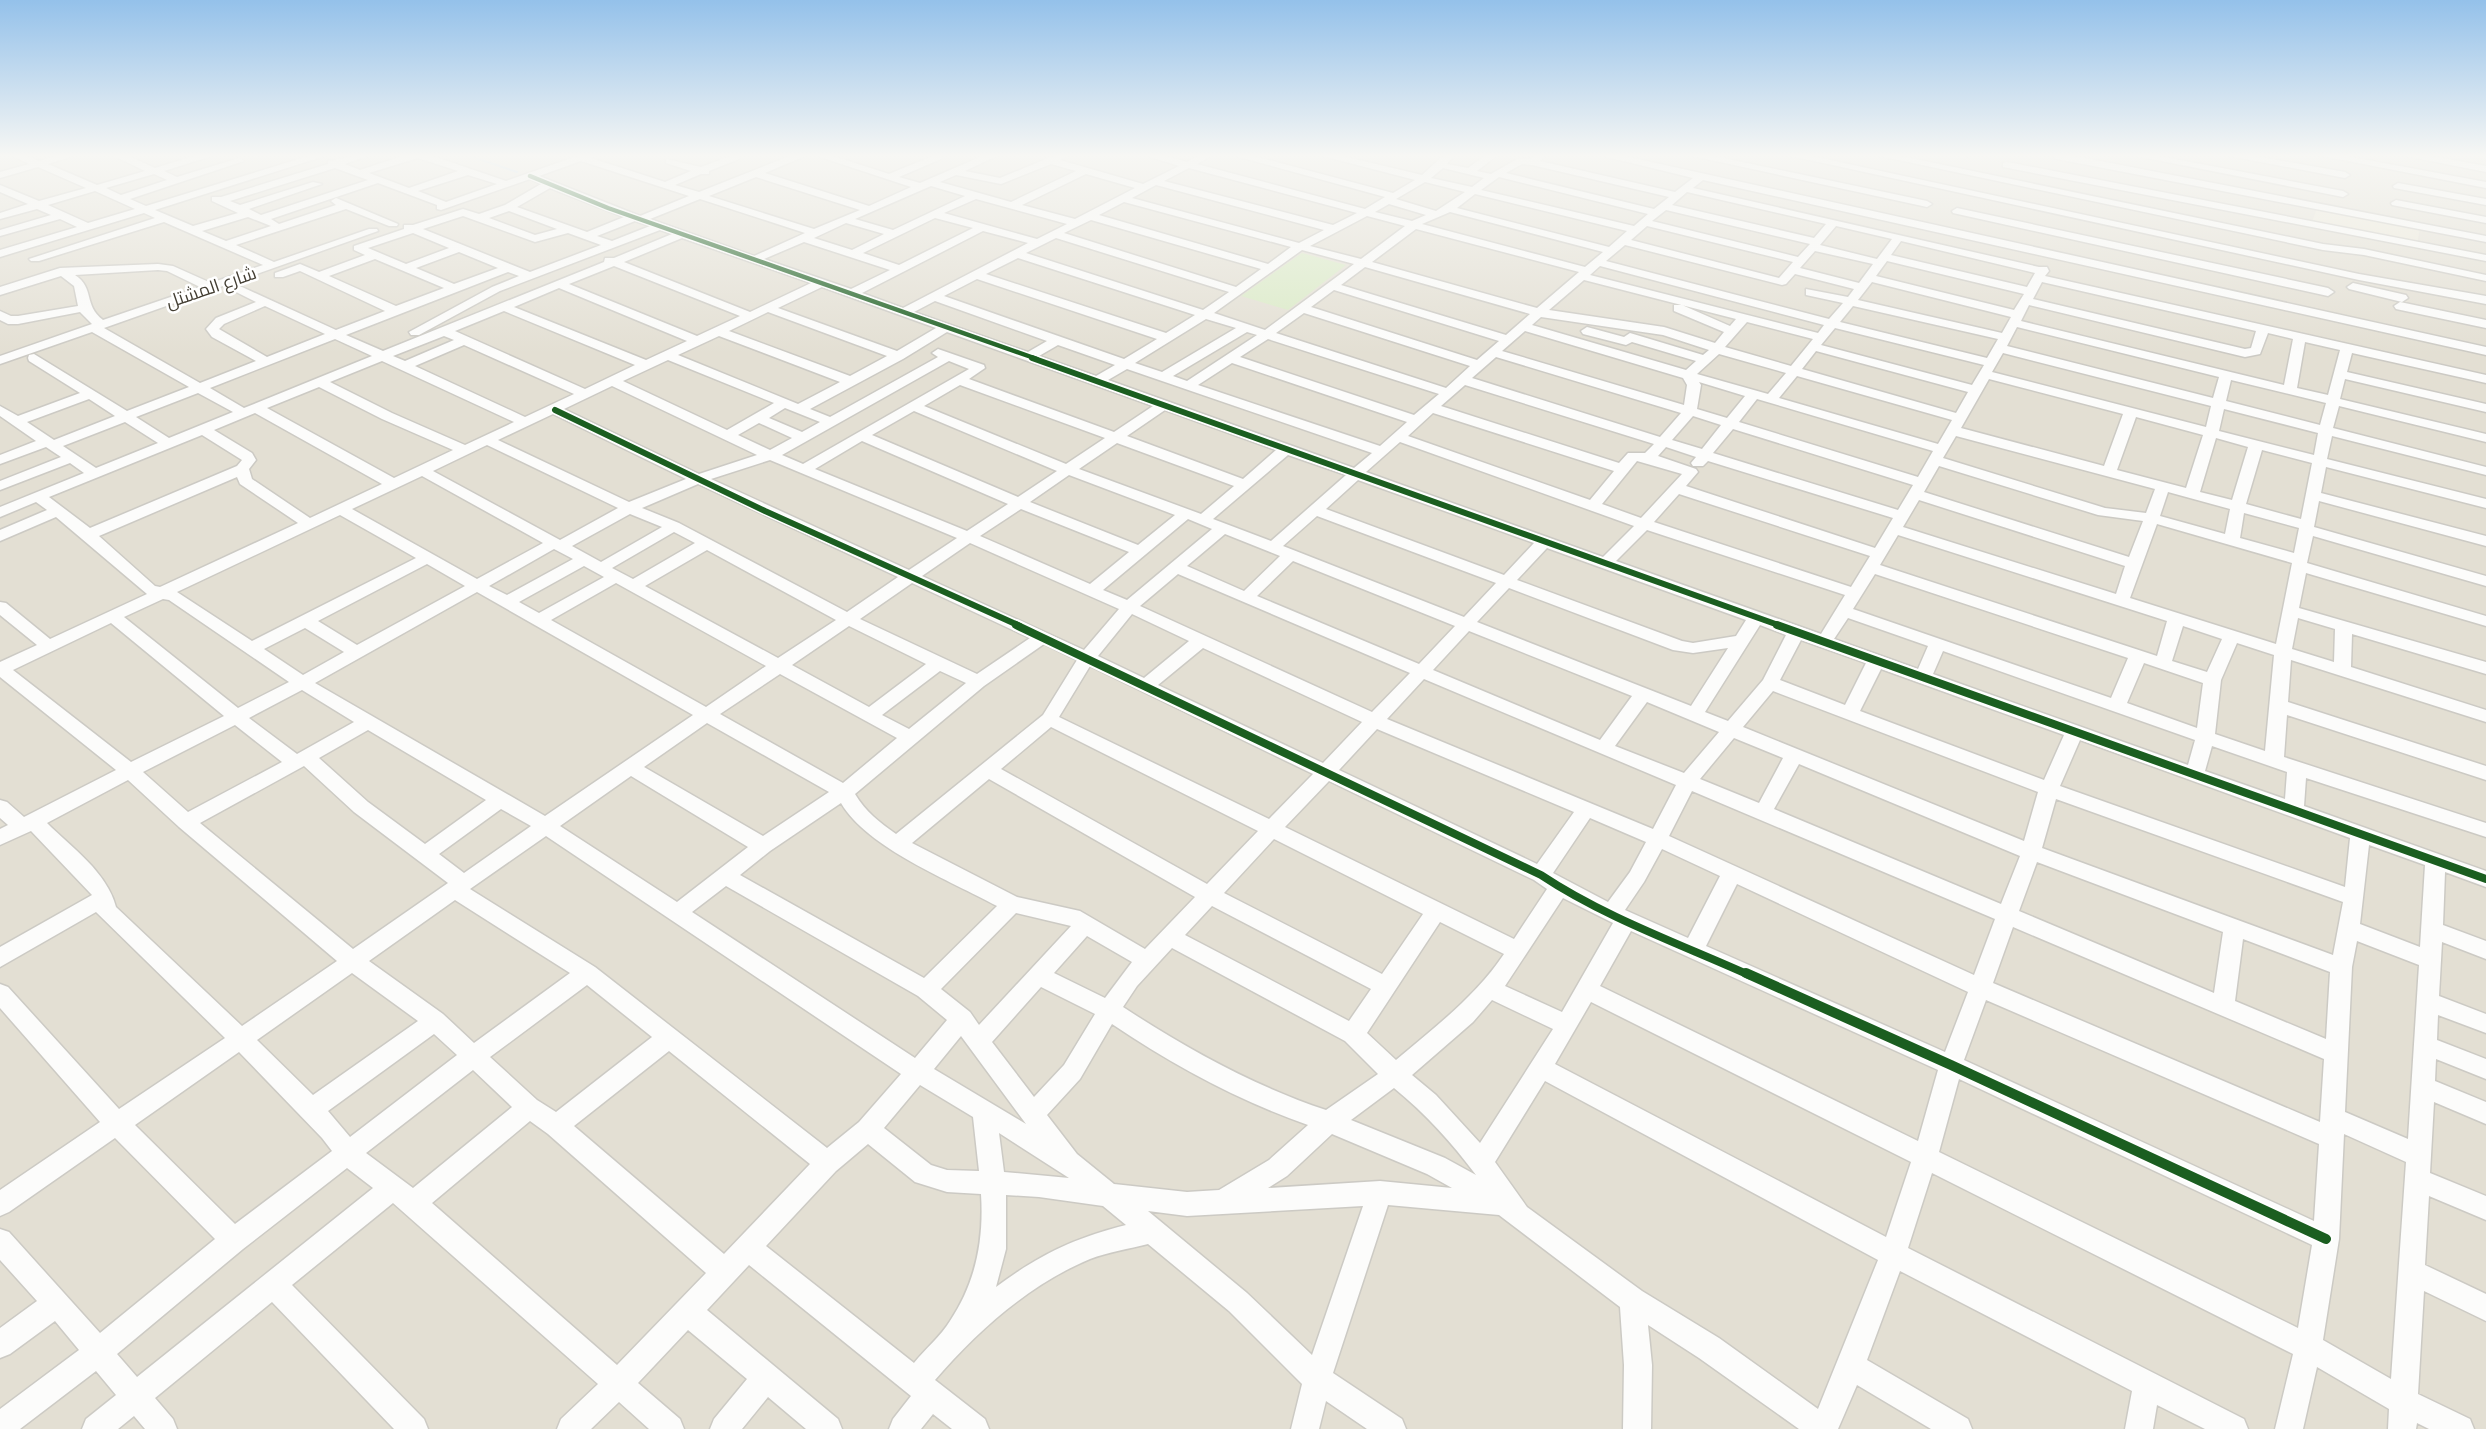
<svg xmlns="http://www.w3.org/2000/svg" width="2486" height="1429" viewBox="0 0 2486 1429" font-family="'Titillium Web',Cairo,sans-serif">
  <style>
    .residential { fill: #e3dfd3 }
    .education { fill: #ece8d8 }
    .green { fill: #daeac6 }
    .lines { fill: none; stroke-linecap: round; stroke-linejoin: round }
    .stream { stroke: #b6d4ed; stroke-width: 2 }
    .minor-casing { stroke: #cccac4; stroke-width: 3 }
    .minor { fill: #fcfcfb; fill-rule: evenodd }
    .cycleway-far3-casing { stroke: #fff; stroke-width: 7 }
    .cycleway-far2-casing { stroke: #fff; stroke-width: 9 }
    .cycleway-far1-casing { stroke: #fff; stroke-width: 12 }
    .cycleway-casing { stroke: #fff; stroke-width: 14 }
    .cycleway-far3 { stroke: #1b5e20; stroke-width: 4.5 }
    .cycleway-far2 { stroke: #1b5e20; stroke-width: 6 }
    .cycleway-far1 { stroke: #1b5e20; stroke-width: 8 }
    .cycleway { stroke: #1b5e20; stroke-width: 10 }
    .labels { text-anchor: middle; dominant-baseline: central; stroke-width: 5; stroke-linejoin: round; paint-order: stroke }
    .far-street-label { font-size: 18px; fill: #433e33; stroke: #fff }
  </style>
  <rect width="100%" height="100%" fill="#eeede6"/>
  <path class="residential" d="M0,154h2486v1275h-2486z"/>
  <path class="education" d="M2317,208l103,20 -3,16 -105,-22z"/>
  <path class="green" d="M1302,253l44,12 -58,45 -47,-14z"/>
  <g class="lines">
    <path class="stream" d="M464,154l53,18"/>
    <defs>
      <path id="minor" d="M9,154h14l16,7 23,-7h17l-31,10 49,21 48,-14 -35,-17h14l31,14 46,-14h17l-54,17 13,6 62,-19 5,3 -114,38 16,7 169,-52h16l-176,56 38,16 45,-13 -26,-12v-4h9l107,-33v-3c15,-2 29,-7 45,-7l-28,10 15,6 49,-16h18l79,27 77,-27h15l-7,4 74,24 26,-11 -25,-8v-4l35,8 32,-12h6v4l-30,12v3h-8l-26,11 24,7 96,-38h15l-45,19 104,33 42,-19 -100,-33h16l62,20 46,-19h6v4l-42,18 21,6 67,-29h14l-36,17 35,7 58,-24h14l-12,6 83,24 36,-18 -38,-12h18l28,8 14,-8h13l-17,10 168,45 20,-12 -157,-43h18l147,39 22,-13 -100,-26h19l88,21 23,-21h10l-8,10 21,4 19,-14h12l-22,17 14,3 26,-15h13l6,-5h8l1,2 -5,5 135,31 18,-14 -98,-24h20l871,193v8l-783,-175 -10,8 346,79h8l2,4 -4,5 441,99v8l-134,-30 -5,19 139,32v8l-141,-33 -5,20 146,35v8l-147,-36 -6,22 153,39v8l-154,-39 -5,23 159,40v9l-160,-41 -5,26 165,43v10l-167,-45 -5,26 172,49v10l-173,-50 -6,27 179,53v10l-180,-53 -7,35 187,54v12l-134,-40 -1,33 135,43v12l-195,-62 -3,42 198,64v14l-199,-65 -3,42 202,66v14l-180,-59 -2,28 182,65v16l-41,-15 -2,53 43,16v18l-44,-17 -3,54 47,18v19l-48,-18 -1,25 49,19v20l-50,-20 -1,22 51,21v22l-52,-22 -4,71 56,23v24l-57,-24 -4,69 61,29v27l-62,-30 -6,103 52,25 4,10h-45l-12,-6 -1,6h-28l1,-20 -72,-42 -14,62h-28l18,-75 -361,-181 -24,75 336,171 4,10h-43l-48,-24 -4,24h-28l7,-38 -232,-120 -33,89 101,59 4,10h-41l-74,-44 -19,44h-39l-100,-71 -51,-33 4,40 -1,64h-28l1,-64 -4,-58 -121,-92 -111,-10 -55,168 69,46 4,10h-39l-41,-28 -7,28h-28l11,-45 -73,-73 -81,-67c-19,5 -40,8 -58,15 -60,25 -113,72 -155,121l50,39 4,10h-37l-19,-15 -12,15h-32l4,-10 18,-23 -162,-131 -42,45 131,109 4,10h-36l-38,-32 -26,32h-32l4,-10 33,-40 -59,-49 -50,53 42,36 4,10h-35l-30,-27 -28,27h-34l4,-10 37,-35 -205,-181 -101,82 132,134 4,10h-34l-122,-127 -117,96 18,21 4,10h-32l-11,-13 -16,13h-36l4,-10 30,-24 -20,-24 -76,58h-20v-20l79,-59 -24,-29 -45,33 -10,4v-30l37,-27 -37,-41v-31l9,3 91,101 115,-94 -100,-101 -106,74 -9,4v-26l100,-68 -100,-114v-24l8,3 111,122 106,-71 -129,-126 -96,55v-20l92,-52 -61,-64 -31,14v-16l8,-4 -8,-7v-18l7,2 17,15 92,-47 -116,-93v-15l37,-17 -37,-30v-13l6,1 44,36 97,-45 -91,-77 -56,24v-11l47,-20 -11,-8 -36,15v-10l84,-34 -14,-10 -70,27v-9l61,-24 -15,-10 -46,17v-9l36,-14 -36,-25v-10l18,10 62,-23 -51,-32 -1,-3 1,-3 5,-1 93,57 62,-24 -97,-55 -92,32v-8l92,-32 -12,-12 -62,12h-10l-8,-4v-9l11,5h7l60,-10 -4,-20 -13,-10 -61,19v-8l60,-19 98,-4 15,2 38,17 52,-18 -99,-43 -125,39h-8l-2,-2 126,-41 -11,-5 -144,44v-7l77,-23 -17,-8 -60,17v-6l51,-15 -14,-6 -37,10v-6l28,-9 -28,-12v-7l39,16 47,-13 -48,-21 -38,11v-6l29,-8zM418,158l40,13 -49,17 -40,-15zM581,161l108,35 -49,20 -101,-40zM1051,164l25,7 -65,31 -71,-20 16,-7 45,9zM1522,164l10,1 137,32 -15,12 -148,-36zM335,168l33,12 -107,35 -12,-6 73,-25 -9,-2 -73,23 -10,-4zM1189,168l168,45 -24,12 -169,-44zM1443,168l41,10 -12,9 -41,-9zM154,174l13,6 -46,15 -15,-7zM1086,174l49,14 -60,31 -53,-14zM468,175l29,9 -51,18 -28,-11zM756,177l104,33 -46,19 -105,-33zM1499,177l149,37 -14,12 -153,-36zM530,179l11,5 -36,21 -26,9 -16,-5 -50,16h-9v4l-50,17v4l11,5 -46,17 -19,-8 -25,9v4h8l17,-6 85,40 -49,19 -94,-43h-8v4l22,11 -40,16 -10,11 6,8 44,24 -56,22 -96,-55 274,-97 -1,-2h-8l-95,33 -38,-17 110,-36 43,17h8l1,-2 -62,-26 -5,3 5,4 -57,19 -8,-5 107,-36 59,22v4l4,1zM1425,182l40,10 -29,19 -40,-12zM1156,185l168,45 -25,13 -167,-45zM931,186l34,10 -72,34 -38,-11zM550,188l74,29 -37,15 -70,-25zM95,191l40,18 -47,14 -40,-18zM1687,192l139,32 -12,14 -142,-33zM1475,194l152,37 -18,16 -152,-39zM700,199l105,34 -51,23 -104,-37zM976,199l91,25 -30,15 -93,-26zM1124,202l167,45 -23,17 -169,-49zM1389,204l37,11 -14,6 -37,-9zM1666,210l144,34 -12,13 -146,-36zM509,211l48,18 -22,6 -46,-17zM1450,212l153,40 -18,15 -163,-43zM463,216l72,26 33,-9 33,12 -71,27 -107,-43zM1367,216l38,10 -44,33 -51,-13zM248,217l23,9 -45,15 -24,-10zM935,218l38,10 -74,37 -36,-12zM1091,220l170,49 -25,18 -172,-54zM635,221l15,5 -38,15 -15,-5zM846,223l38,11 -32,16 -38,-12zM1647,226l146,36 -14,16 -148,-38zM1836,226l56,13 -15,20 -57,-14zM1416,229l163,43 -42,36 -165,-46zM660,230l12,4 -58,24h-9l-1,4 -221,89 -37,-16 162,-63 11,4 -27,11 -83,45 2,3h8l81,-44zM983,231l45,12 -125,65 -41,-15zM413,233l36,15 -43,16 -38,-16zM682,238l129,45 -61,29 -126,-50zM1056,238l173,54 -26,18 -177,-57zM1901,241l134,32 -8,14 -136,-32zM804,242l86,28 -39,19 -87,-30zM1625,245l157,40 4,-1 9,-10 59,15 -6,8 -42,-8v6l37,8 -14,16 -223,-58zM1302,250l52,14 -89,66 -51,-17zM1815,251l58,13 -14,19 -59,-15zM459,252l39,16 -44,16 -38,-16zM1018,258l177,57 -29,18 -180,-59zM375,259l69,29 -48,18 -67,-30zM1887,261l137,33 -10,16 -138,-34zM614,266l126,50 -43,20 -128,-52zM1600,266l224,59 -6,8 -228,-58zM1365,267l165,47 -24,21 -165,-50zM158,270l9,1 33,16 -97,33c-20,-15 -8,-32 -28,-45zM977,279l180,60 -33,20 -180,-63zM1584,280l152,39 -6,7 -48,-21h-8v6l50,21 -9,11 -51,-16 -115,-17zM1872,282l139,35 -9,16 -144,-33zM2042,282l214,49 -5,17 -6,1 -212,-50zM822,287l114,41 -39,23 -119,-43zM559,288l128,53 -41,19 -132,-53zM1334,290l165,51 -22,19 -166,-53zM935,301l112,40 -19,11 -114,-40zM2029,305l216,52 15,-3 8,-21 25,6 -9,46 -263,-64zM265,306l60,28 -58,23 -48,-28 5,-5zM1853,306l145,33 -11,19 -147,-36zM504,311l131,54 -50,24 -130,-58zM768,312l119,44 -37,20 -121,-45zM1304,313l166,53 -24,22 -170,-55zM1541,317l122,18 46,15 -6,5 -73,-22 -6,4 -37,-10 -6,4 2,3 43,11 6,-3 64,19 -10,9 -154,-45zM1206,319l30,9 -74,44 -27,-9zM1747,322l66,17 -22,27 -66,-19zM2017,327l202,50 -6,21 -206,-52zM1835,328l149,37 -12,20 -151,-40zM1525,331l158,47 4,7 -3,20 -182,-54zM947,332l206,74 -39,26 -145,-53 16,-11 -1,-3 -46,-16 -6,4 6,4 -108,60 -20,-8 93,-50zM1247,332l10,3 -70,46 -14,-5zM444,336l10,4 -49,21 -12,-5zM719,336l121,46 -42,22 -120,-49zM335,339l37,17 -128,52 -34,-20zM1268,339l171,55 -25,21 -174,-58zM2305,342l35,8 -12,45 -31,-7zM464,345l110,49 -49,23 -110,-51zM1058,345l57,20 -19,11 -57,-20zM1816,351l152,41 -12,21 -154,-44zM2003,353l208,53 -5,21 -214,-55zM1719,354l67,19 -18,21 -71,-20zM1496,357l185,56 -21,24 -188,-59zM668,360l106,43 -47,27 -104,-49zM382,361l132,61 -49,23 -73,-32 -62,-31zM949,361l20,8 -166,95 -21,-9zM1232,363l175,59 -27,24 -182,-61zM1127,369l245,84 -18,15 -246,-88zM1797,376l155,44 -14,24 -159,-46zM1989,379l134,35 -19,52 -143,-38zM2231,380l95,23 -6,22 -94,-24zM1699,382l46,14 -18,22 -30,-9 4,-24zM960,385l145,53 -39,26 -142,-58zM1465,385l189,59 -9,9h-17l-9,10 -178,-57zM612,386l145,69 -58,19 -135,-65zM319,387l63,32 71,31 -59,28 -127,-70zM198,393l35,19 -64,26 -33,-21zM89,399l26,17 -61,24 -27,-18zM1757,399l176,52 -15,26 -179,-55zM785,408l35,14 -18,10 -33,-14zM2224,409l94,24 -4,22 -95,-24zM1165,410l111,40 -33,29 -116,-43zM914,411l143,60 -39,26 -146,-62zM255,413l127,71 -72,34 -58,-39 -3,-10 7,-9 -4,-7 -38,-23zM1433,413l181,58 -24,29 -182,-64zM553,414l133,65 -57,23 -131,-62zM1693,416l28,9 -19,24 -30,-9zM2136,417l67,18 -17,53 -69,-18zM125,422l33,21 -62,25 -33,-22zM759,423l33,15 -22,12 -32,-15zM1733,429l180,56 -15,25 -185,-57zM202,435l40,25 -5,6 -147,62 -41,-31zM1956,436l199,53 -9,24 -41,-5 -162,-50zM2216,438l32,9 -16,53 -32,-8zM862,441l146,63 -41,27 -152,-62zM1400,442l234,84 -31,31 -237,-85zM1117,443l117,43 -33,28 -122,-45zM487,445l131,63 -58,32 -127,-69zM1666,447l30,10 -5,6 2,3h10l5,-5 185,57 -18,30 -189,-62 12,-14 -2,-3 -38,-13zM2262,450l50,13 -11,56 -55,-15zM1288,455l58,20 -75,66 -58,-22zM770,460l187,78 -48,32 -198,-91zM1637,461l45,13 -41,44 -39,-14zM1939,466l159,49 45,6 -14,36 -205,-65zM1069,475l106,40 -37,30 -108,-43zM422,476l121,67 -66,36 -125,-70zM237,477l3,7 58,39 -138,64 -5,-1 -56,-50zM1358,480l176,63 -30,32 -178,-66zM698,484l200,93 -51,35 -168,-89 -37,-15zM2168,492l62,17 -5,25 -65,-18zM1679,494l191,62 -19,31 -197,-65zM1919,500l206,66 -9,28 -213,-67zM1021,509l108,43 -39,32 -110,-48zM2244,513l55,15 -5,25 -54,-15zM630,514l32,13 -61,35 -29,-16zM340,515l76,43 -164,83 -75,-49zM1317,516l179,67 -32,34 -181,-71zM1188,519l24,10 -85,71 -24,-10zM2157,524l135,39 -16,81 -146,-46zM1647,530l198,65 -24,39 -205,-73zM674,532l21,11 -62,36 -21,-11zM1225,534l55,22 -36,35 -57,-25zM1898,535l269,86 -10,35 -277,-91zM970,543l149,66 -35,41 -162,-74zM1547,548l199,72 -10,16 -43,7 -11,-2 -165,-61zM554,549l19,10 -66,36 -18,-9zM707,550l129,70 -58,38 -133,-72zM1293,561l162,65 -36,38 -162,-68zM427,564l38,22 -108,59 -39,-24zM584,566l20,11 -65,36 -20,-11zM1178,574l232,99 -38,39 -232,-106zM1875,574l253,84 -17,40 -258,-89zM616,583l150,83 -60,41 -155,-87zM912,583l118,55 -53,36 -117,-55zM1509,588l164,62 20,3 35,-5 -37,58 -214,-84zM477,592l216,123 -148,101 -230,-133zM163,599l6,1 120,82 -51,26 -114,-91zM1132,614l57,27 -45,37 -46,-22zM1848,618l80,28 -10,23 -84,-30zM2298,618l37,11 -1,33 -42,-13zM111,623l113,93 -93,46 -118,-92zM1760,625l26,10 -23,45 -35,41 -23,-9zM849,626l77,38 -57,43 -77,-42zM2183,626l39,13 -15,33 -35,-11zM305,628l39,24 -41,23 -39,-26zM1469,631l163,65 -32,44 -167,-70zM1801,640l65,23 -21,42 -65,-25zM2237,643l37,12 -9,96 -50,-17 6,-54zM1044,644l33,16 -34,55 -147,119c-17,-12 -30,-22 -41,-40l129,-108zM1203,648l159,74 -39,41 -165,-78zM1943,651l252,89 -7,25 -255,-91zM2144,663l59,20 -6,45 -70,-25zM1090,666l223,108 -44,45 -210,-102zM1881,669l183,66 -20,45 -184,-69zM940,671l26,12 -57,46 -27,-14zM780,674l117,64 -54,45 -123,-69zM1424,679l252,106 -23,44 -266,-110zM302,690l52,32 -57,32 -48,-36zM1773,691l265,101 -14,49 -281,-114zM1647,702l72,30 -35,41 -69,-27zM707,723l122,69 -66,44 -119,-69zM235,725l47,37 -94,50 -45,-40zM1051,727l207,104 -51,53 -206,-115zM1377,729l197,83 -37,52 -198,-94zM368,730l118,70 -61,44 -57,-42 -49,-44zM1734,738l49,20 -24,45 -59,-24zM2080,740l270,98 -5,49 -285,-101zM2212,746l75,26 -2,27 -80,-28zM1799,764l221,92 -19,48 -227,-95zM304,766l50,46 94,71 -95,66 -153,-126zM631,776l117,71 -71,55 -117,-76zM989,779l206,118 -50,52 -65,-38 -63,-14 -105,-54zM128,780l51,47 158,134 -95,65 -126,-119c-9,-35 -44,-59 -69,-84zM1329,781l205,99 13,9 -33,50 -229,-112zM1692,791l303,128 -21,56 -305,-139zM2056,799l287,103 -10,53 -291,-107zM841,803c26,45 110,78 156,103l-73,72 -184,-103 30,-24zM501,809l30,17 -67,47 -25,-19zM1590,818l56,24 -16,30 -22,30 -55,-29zM546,836l355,238 -42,48 -32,26 -232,-181 -125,-78zM1274,839l149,75 -41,60 -158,-81zM2369,845l56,20 -5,82 -60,-23zM1662,849l58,27 -32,62 -63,-28 19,-28zM2037,862l186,70 -9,61 -195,-82zM1737,884l231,108 -23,60 -239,-106zM726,886l192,110 29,24 -32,38 -223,-146zM1563,898l50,25 -51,89 -57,-26zM455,900l115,73 -96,70 -31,-29 -74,-53zM1212,906l159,83 -22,32 -164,-86zM1016,913l55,13 -92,99 -9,-13 -29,-23zM1440,922l64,32c-28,42 -70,74 -108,106l-29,-27zM2013,927l311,132 -4,63 -327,-139zM1631,931l307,139 -20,71 -318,-155zM1087,936l45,26 -27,36 -51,-25zM2243,939l87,33 -4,67 -91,-38zM2357,941l62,24 -11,174 -63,-27 7,-145zM1172,948l173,93 33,33 -52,36c-72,-24 -139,-61 -203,-103l14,-21zM352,973l66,48 -105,74 -56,-55zM587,985l65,52 -96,75 -19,-12 -47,-43zM1041,987l54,27 -31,51 -30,32 -42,-55zM1492,1000l61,29 -73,114 -44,-48 -24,-20 61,-53zM1986,1000l333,144 -5,77 -350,-161zM1591,1002l320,160 -25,75 -331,-173zM1112,1024c61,41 127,77 196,101l-39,35 -50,30 -32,2 -73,-8 -37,-30 -30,-39 33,-36zM434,1034l23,21 -107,82 -22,-26zM961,1036l65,88 -92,-55zM669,1051l141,113 -86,90 -150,-128zM239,1052l83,86 10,13 -97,73 -100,-99zM473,1070l39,37 -99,81 -47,-35zM1959,1079l353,166 -14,83 -359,-176zM1545,1081l333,179 -60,149 -99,-71 -77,-47 -115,-84 -32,-45zM920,1085l53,32 6,54 -32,-1 -16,-5 -47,-37zM1394,1088c32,26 58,55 82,87l-31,-17 -94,-38zM530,1121l18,13 158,139 -89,92 -185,-162zM999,1133l70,45 -65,-6zM1332,1134l95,40 25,14 -72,-7 -112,7 19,-12zM2344,1134l62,28 -15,217 -68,-39 16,-101zM868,1144l47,38 32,10 34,2c3,46 -5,88 -31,127 -9,15 -25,28 -36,42l-148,-117 70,-75zM347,1168l26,20 -236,189 -20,-23 126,-105zM1006,1195l33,2 64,9 23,19c-52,13 -87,30 -130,62l10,-38zM1363,1206l-51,149 -65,-62 -99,-82 39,5z
        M1683,154h21l223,47 5,3 -5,3z
        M1782,154h20l557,120 127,22v8l-127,-24z
        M1870,154h21l432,90 41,5 122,26v6l-122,-26 -41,-5z
        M1957,154h11l1,1 -5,3z
        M2053,154h11l422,82v6l-429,-83 -3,-1z
        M2126,154h22l195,37 5,3 -5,3z
        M2219,154h24l102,18 5,3 -5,3z
        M2312,154h23l151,28v6z
        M2396,154h24l66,12v6z
        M2007,162l479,93v6l-483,-94v-4z
        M2398,183l88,16v6l-92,-17 -1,-2z
        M2396,200l90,17v6l-94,-18 -1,-2z
        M1957,208l371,80 6,4 -6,4 -375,-83 -1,-2z
        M2353,283l53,12 2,3 -6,4 -53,-13 -2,-2z
        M2400,302l86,18v8l-90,-19 -2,-3z"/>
    </defs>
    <use href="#minor" class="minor-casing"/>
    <use href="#minor" class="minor"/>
    <defs>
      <path id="cycleway-far3" d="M530,176l78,32 429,151"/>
      <path id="cycleway-far2" d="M1032,358l749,268
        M555,410l210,101 255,115"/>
      <path id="cycleway-far1" d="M1016,625l525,250c63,42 139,69 208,100
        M1777,625l709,254"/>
      <path id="cycleway" d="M1746,973l205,92 375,174"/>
    </defs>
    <use href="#cycleway-far3" class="cycleway-far3-casing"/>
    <use href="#cycleway-far2" class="cycleway-far2-casing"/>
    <use href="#cycleway-far1" class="cycleway-far1-casing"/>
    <use href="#cycleway" class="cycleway-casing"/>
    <use href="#cycleway-far3" class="cycleway-far3"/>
    <use href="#cycleway-far2" class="cycleway-far2"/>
    <use href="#cycleway-far1" class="cycleway-far1"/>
    <use href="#cycleway" class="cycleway"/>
  </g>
  <linearGradient id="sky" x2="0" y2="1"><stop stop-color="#94c1ea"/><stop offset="0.44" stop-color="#f7f7f4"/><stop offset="1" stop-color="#f7f7f4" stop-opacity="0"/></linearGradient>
  <rect width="2486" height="354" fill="url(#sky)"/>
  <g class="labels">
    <g class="far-street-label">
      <text transform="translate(211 287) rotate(-19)">شارع المشتل</text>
    </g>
  </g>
</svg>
